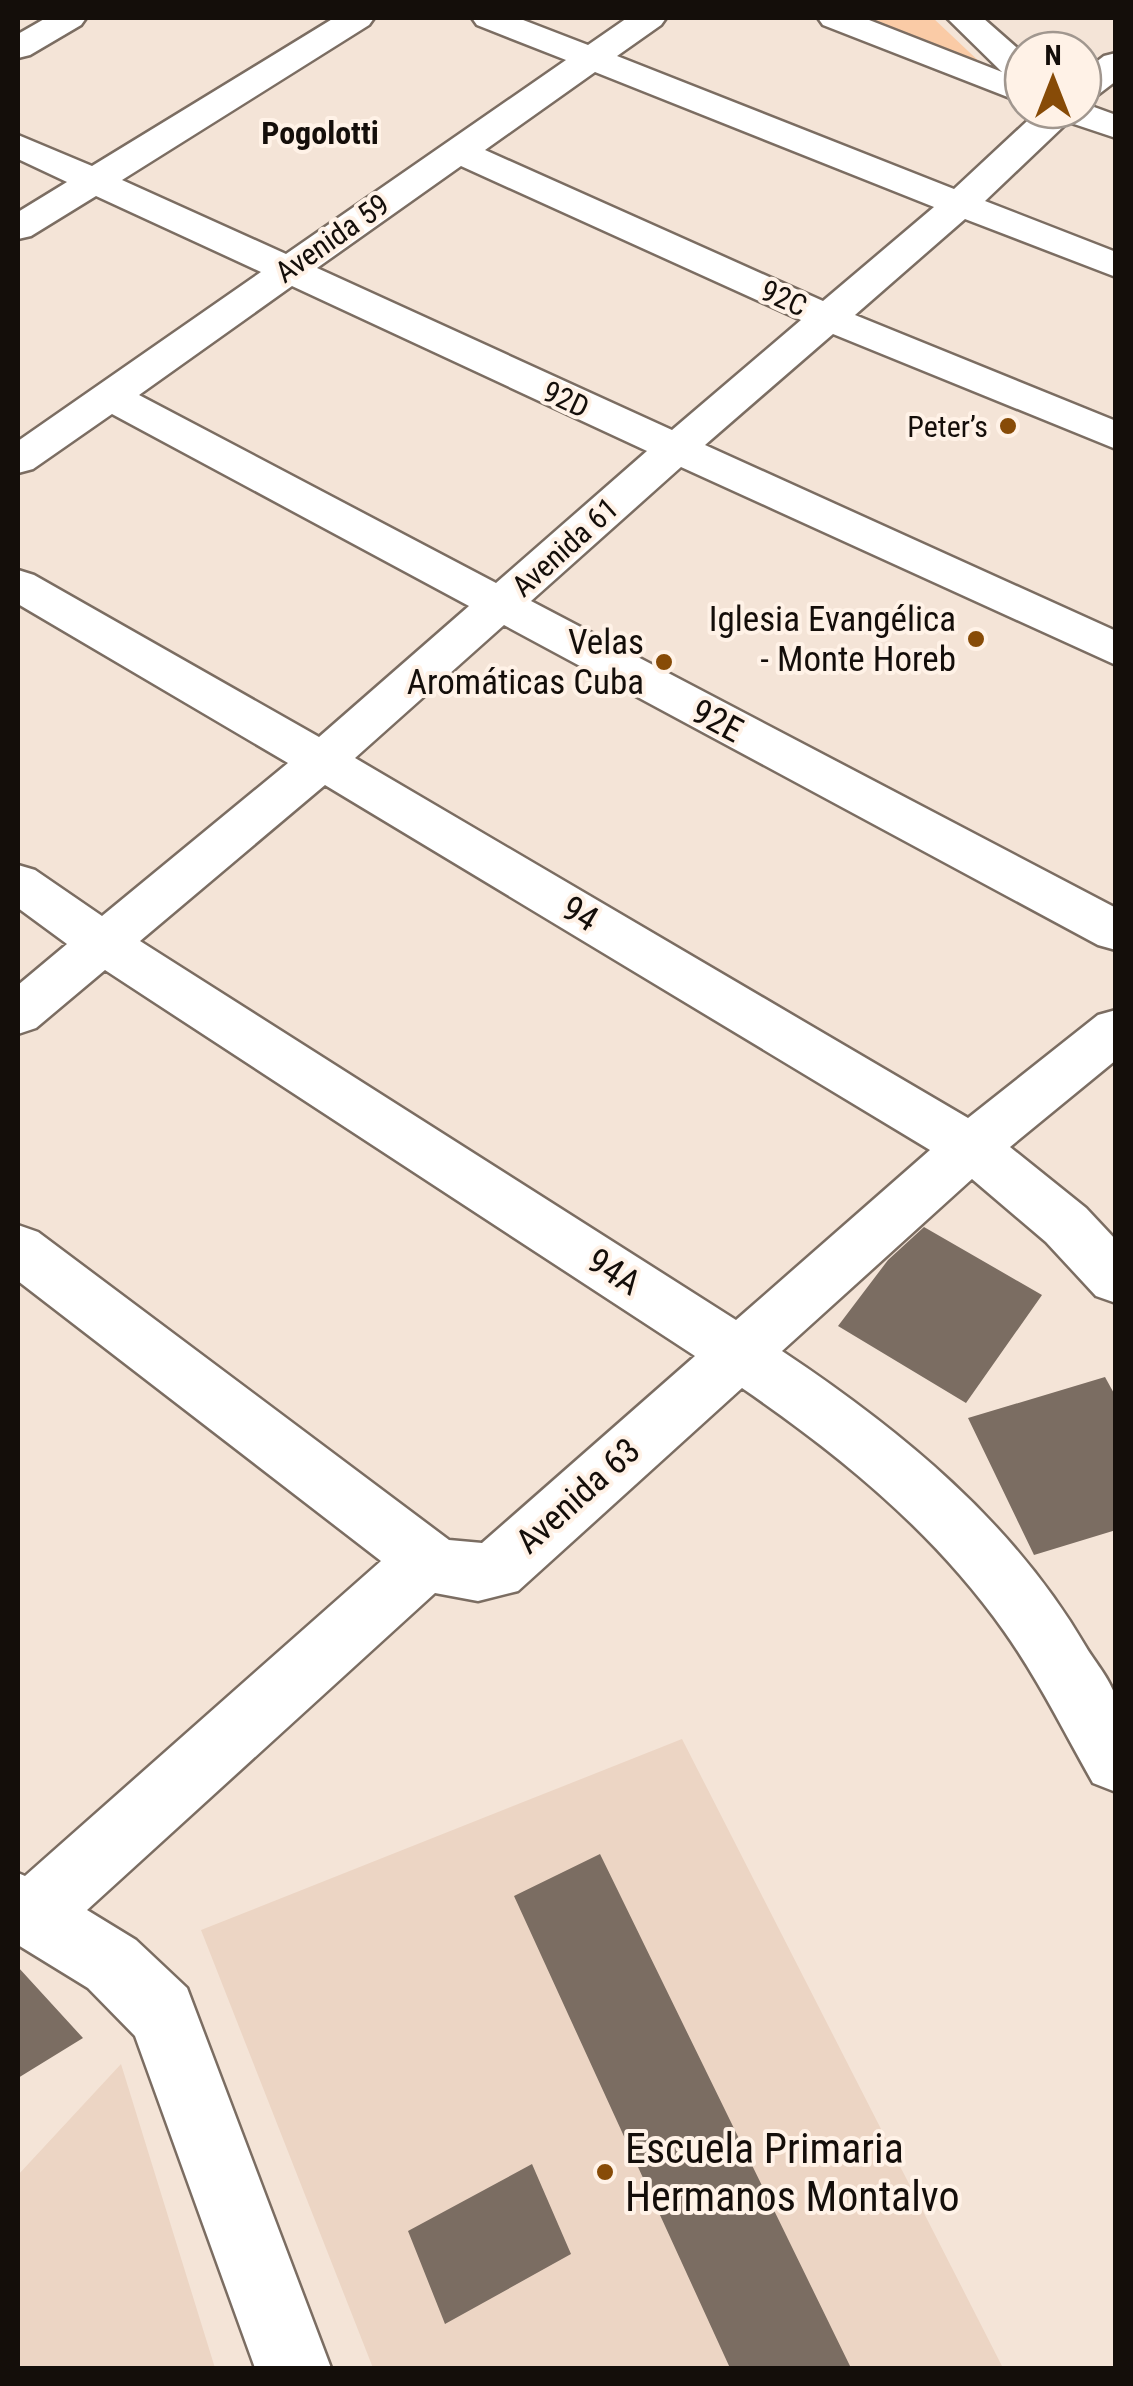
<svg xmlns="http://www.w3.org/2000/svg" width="1133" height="2386" viewBox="0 0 1133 2386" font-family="'Roboto Condensed',sans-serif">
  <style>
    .built { fill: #ecd5c4 }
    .green { fill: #facba6 }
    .building { fill: #7b6d62 }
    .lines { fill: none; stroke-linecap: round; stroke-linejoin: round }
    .minor-casing { stroke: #7b6d62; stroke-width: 5 }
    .minor { fill: #fff; fill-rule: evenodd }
    .poi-dot { fill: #874b07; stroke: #fff2e7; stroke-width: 4 }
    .labels { text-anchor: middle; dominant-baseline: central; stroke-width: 8; stroke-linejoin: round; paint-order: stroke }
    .far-street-label { font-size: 30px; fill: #140e0a; stroke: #fff2e7 }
    .far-poi-label { font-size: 30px; fill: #140e0a; stroke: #fff2e7; text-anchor: end }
    .far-neighbourhood-label { font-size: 32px; font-weight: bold; fill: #140e0a; stroke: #fff2e7 }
    .poi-label { font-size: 35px; fill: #140e0a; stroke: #fff2e7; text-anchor: end }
    .street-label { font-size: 35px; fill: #140e0a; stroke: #fff2e7 }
    .near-poi-label { font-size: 42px; fill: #140e0a; stroke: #fff2e7; text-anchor: start }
  </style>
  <rect width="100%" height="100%" fill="#f4e4d7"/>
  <path class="built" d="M682,1739l321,629h-630l-172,-438z
    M121,2064l94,304h-197v-193z"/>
  <path class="green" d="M864,18h69l52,49z"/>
  <path class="building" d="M924,1227l118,68 -76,108 -128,-77 50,-66z
    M1105,1377l11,20v133l-82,25 -66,-137z
    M600,1854l251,514h-121l-216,-472z
    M18,1967l65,71 -65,40z
    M532,2164l39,90 -126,70 -37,-93z"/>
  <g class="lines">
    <defs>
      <path id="minor" d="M46,18h40l-5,7 -51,30 -12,3v-24z
        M334,18h40l-5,7 -247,155 164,74 280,-194 -89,-35 -5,-7h46l70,27 39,-27h39l-5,7 -44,31 337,133 85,-79h44v-7l33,12v23l-48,-16 -83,79 131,51v25l-151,-58 -110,96 261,106v28l-283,-115 -128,111 411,186v34l-435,-198 -150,134 585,307v42l-18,-5 -594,-320 -149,133 613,360 130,-103 18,-5v50l-106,87 76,61 30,32v63l-20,-7 -50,-54 -74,-63 -190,172c120,80 231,171 304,296 9,15 27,36 30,53 4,29 0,63 0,92l-23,-9c-29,-51 -55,-104 -89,-152 -70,-99 -163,-175 -262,-243l-224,203 -40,10 -43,-8 -348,317 49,30 51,48 144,380h-76l-120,-332 -47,-48 -70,-43v-72l7,3 356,-315 -363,-280v-56l20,7 411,308 33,3 213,-187 -590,-386 -69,58 -18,6v-49l49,-41 -49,-36v-43l17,5 67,46 186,-153 -270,-159v-34l16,5 285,162 150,-131 -357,-192 -79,55 -15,4v-32l243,-169 -165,-76 -65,40 -13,3v-27l49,-30 -49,-23v-24l74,31zM595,72l339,135 -111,94 -338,-151zM461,166l340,154 -129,110 -355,-162zM292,286l355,165 -151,132 -357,-188zM325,785l605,365 -194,170 -596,-379z
        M818,18h46l138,54 -55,-54h36l40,35v50l-200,-78z
        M1116,53v28l-21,16 -12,4v-29l21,-16z"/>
    </defs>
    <use href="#minor" class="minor-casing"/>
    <use href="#minor" class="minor"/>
  </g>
  <g class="poi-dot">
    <circle cx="1008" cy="426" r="10"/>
    <circle cx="976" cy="639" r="10"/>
    <circle cx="664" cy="662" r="10"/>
    <circle cx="605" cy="2172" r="10"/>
  </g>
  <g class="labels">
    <g class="far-street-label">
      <text transform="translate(332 238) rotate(-35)">Avenida 59</text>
      <text transform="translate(784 298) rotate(24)">92C</text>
      <text transform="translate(566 399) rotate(25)">92D</text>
      <text transform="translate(565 547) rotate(-42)">Avenida 61</text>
    </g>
    <g class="far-poi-label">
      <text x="988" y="426">Peter’s</text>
    </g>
    <g class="far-neighbourhood-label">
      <text x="320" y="133">Pogolotti</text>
    </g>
    <g class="poi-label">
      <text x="956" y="619">Iglesia Evangélica<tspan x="956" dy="40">- Monte Horeb</tspan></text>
      <text x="644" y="642">Velas<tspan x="644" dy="40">Aromáticas Cuba</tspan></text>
    </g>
    <g class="street-label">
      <text transform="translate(717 721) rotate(28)">92E</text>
      <text transform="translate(580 914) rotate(31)">94</text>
      <text transform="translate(614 1272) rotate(33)">94A</text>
      <text transform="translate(578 1496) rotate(-42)">Avenida 63</text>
    </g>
    <g class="near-poi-label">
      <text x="625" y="2148">Escuela Primaria<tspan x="625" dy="48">Hermanos Montalvo</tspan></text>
    </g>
  </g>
  <rect width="1133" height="2386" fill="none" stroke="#140e0a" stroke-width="40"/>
  <g transform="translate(1053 80)"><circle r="48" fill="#fff2e7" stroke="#a1978f" stroke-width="2.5"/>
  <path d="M0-8L18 38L0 25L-18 38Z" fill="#874b07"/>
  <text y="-15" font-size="28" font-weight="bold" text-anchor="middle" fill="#140e0a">N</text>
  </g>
</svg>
